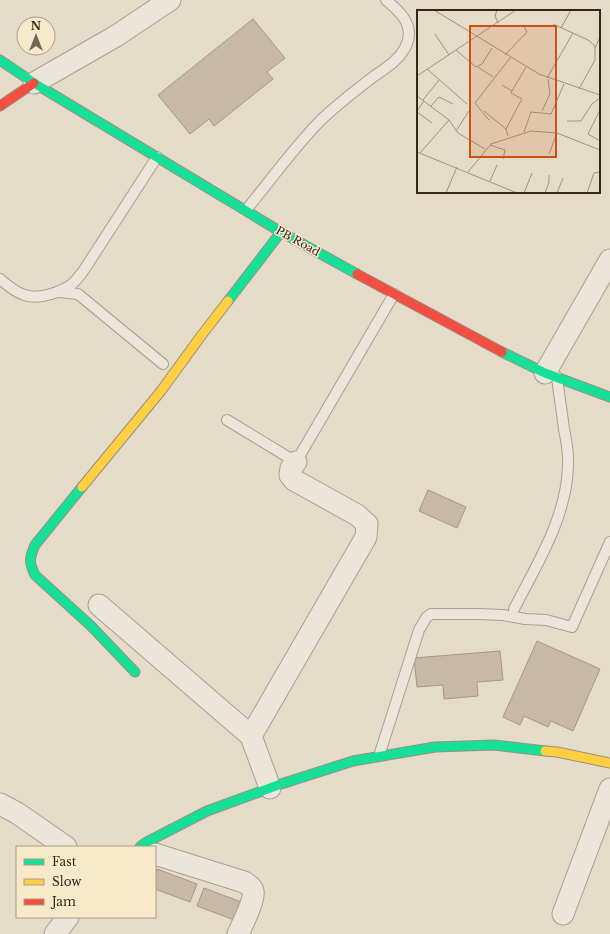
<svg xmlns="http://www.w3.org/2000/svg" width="610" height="934" viewBox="0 0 610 934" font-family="'Libre Baskerville',serif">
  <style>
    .building { fill: #c8b8a8; stroke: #a49688 }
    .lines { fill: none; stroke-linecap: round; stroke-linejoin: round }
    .lane-casing { stroke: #a99f92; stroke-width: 12 }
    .street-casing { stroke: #a99f92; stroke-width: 23 }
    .fast-casing { stroke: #988f82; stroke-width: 11 }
    .slow-casing { stroke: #988f82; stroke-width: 11 }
    .jam-casing { stroke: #988f82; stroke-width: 11 }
    .lane { stroke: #ebe5da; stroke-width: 10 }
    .street { stroke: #ebe5da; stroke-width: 21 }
    .fast { stroke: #16e098; stroke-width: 9 }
    .slow { stroke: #ffcf43; stroke-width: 9 }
    .jam { stroke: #f24e42; stroke-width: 9 }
    .labels { text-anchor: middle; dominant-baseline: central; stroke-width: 3; stroke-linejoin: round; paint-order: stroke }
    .street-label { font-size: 11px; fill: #37271a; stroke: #f8e9cb }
    .inset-road { fill: none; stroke: #9f9382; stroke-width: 1 }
    .view { fill: #cd520e; fill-opacity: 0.15; stroke: #cd520e; stroke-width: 2 }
    .inset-edge { fill: none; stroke: #37271a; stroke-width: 2 }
  </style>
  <rect width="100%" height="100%" fill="#e4dbc8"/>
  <path class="building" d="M253,19l32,39 -18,14 6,7 -59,47 -5,-7 -19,15 -32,-39z
    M428,490l38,17 -9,21 -38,-17z
    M537,641l63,28 -27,62 -22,-10 -3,6 -24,-11 -4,9 -17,-8z
    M500,651l3,29 -26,2 1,14 -34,3 -1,-14 -26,2 -3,-29z
    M157,869l40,15 -7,18 -35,-13v-15z
    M204,888l40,15 -7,18 -40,-15z"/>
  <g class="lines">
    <defs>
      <path id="lane" d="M246,210c25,-30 48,-63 76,-91 16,-15 34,-29 51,-42 11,-8 25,-16 32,-29 11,-21 -3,-35 -19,-48
        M0,279c17,15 29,22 51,15 7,-2 14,-5 20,-9 5,-4 9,-10 13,-15l73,-113
        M59,292l19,2 85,70
        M227,420l69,42 98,-168
        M514,609c23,-45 53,-92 54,-144 1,-12 -2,-25 -4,-36 -2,-17 -5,-34 -7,-52
        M379,756l40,-126 7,-12 5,-4h47l25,1 22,4 21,1 26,7 38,-85"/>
      <path id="street" d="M34,83l82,-47 54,-36
        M545,373l65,-113
        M99,605l152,131
        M270,788l-19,-52 115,-199 1,-13 -10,-9 -63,-35 -4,-5 1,-7 5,-6
        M0,804l17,9 49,34
        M155,854l89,28c3,2 8,4 9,9 2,9 -11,34 -15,43
        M563,914l47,-125
        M55,934l13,-17"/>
      <path id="fast" d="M0,60l34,23 247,149 76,42
        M228,301l53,-69
        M502,352l43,21 65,24
        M82,487l-47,58c-6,14 -6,17 0,30l56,51 44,46
        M140,847l5,-4 62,-32 74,-27 72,-23 82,-14 59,-2 51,6"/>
      <path id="slow" d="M82,487l79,-96 40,-55 27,-35
        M545,751l12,1 53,11"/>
      <path id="jam" d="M0,106l34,-23
        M357,274l145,78"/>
    </defs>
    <use href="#lane" class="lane-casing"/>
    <use href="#street" class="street-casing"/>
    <use href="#fast" class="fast-casing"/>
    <use href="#slow" class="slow-casing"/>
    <use href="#jam" class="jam-casing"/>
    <use href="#lane" class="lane"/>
    <use href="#street" class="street"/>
    <use href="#fast" class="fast"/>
    <use href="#slow" class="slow"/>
    <use href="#jam" class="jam"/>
  </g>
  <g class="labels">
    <g class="street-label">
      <text transform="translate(298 241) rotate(29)">PB Road</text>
    </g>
  </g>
  <g transform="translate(417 10)">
    <rect width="183" height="183" fill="#e4dbc8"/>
    <path class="inset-road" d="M17,0l105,64 61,21M80,0l-2,6 3,7M136,14l35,16 7,6v14l-16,29M144,18l10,-18M18,24l14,21M178,38l5,-11M39,40l20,17 6,-3 10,-16M88,45l22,-23 -4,-7M61,57l15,10M10,59l40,35M0,66l99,-66M130,68l26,-45M85,75l10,6 14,-24M0,86l32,24 -29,33M6,90l16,-20M14,96l8,-9 14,7M183,100l-12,24 12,7M0,101l7,-10M67,101l22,18M125,101l8,-17 -2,-15M0,102l15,11M32,110l9,13 27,16M72,110l-14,-17 35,-45M150,111h14l11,-17 8,-6M39,121l13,-20M107,122l7,-20 20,2 13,-30M91,126l-2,-7 16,-30 -11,-6 1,-2M73,135l15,5 -2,9M0,142l100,41M132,144l8,-21M51,162l23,-28 40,-13 26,2 43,17M73,171l7,-16M29,183l11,-26M107,183l8,-20M128,183l4,-11v-7M140,183l6,-15M170,183l7,-20 6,-1"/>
    <path class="view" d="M53,16h86v131h-86z"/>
    <rect width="183" height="183" class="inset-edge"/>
  </g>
  <rect x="16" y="846" width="140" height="72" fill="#f8e9cb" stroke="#ab9b84"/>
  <rect x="24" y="859" width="20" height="6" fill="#16e098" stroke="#ab9b84"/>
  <text x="52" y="866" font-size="12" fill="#37271a">Fast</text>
  <rect x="24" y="879" width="20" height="6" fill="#ffcf43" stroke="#ab9b84"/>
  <text x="52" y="886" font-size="12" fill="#37271a">Slow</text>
  <rect x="24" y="899" width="20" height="6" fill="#f24e42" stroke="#ab9b84"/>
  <text x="52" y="906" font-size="12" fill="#37271a">Jam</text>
  <g transform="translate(36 36)"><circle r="19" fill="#f8e9cb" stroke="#ab9b84"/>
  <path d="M0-3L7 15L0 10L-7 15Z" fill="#746657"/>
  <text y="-6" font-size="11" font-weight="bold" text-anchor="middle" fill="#37271a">N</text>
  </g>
</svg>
